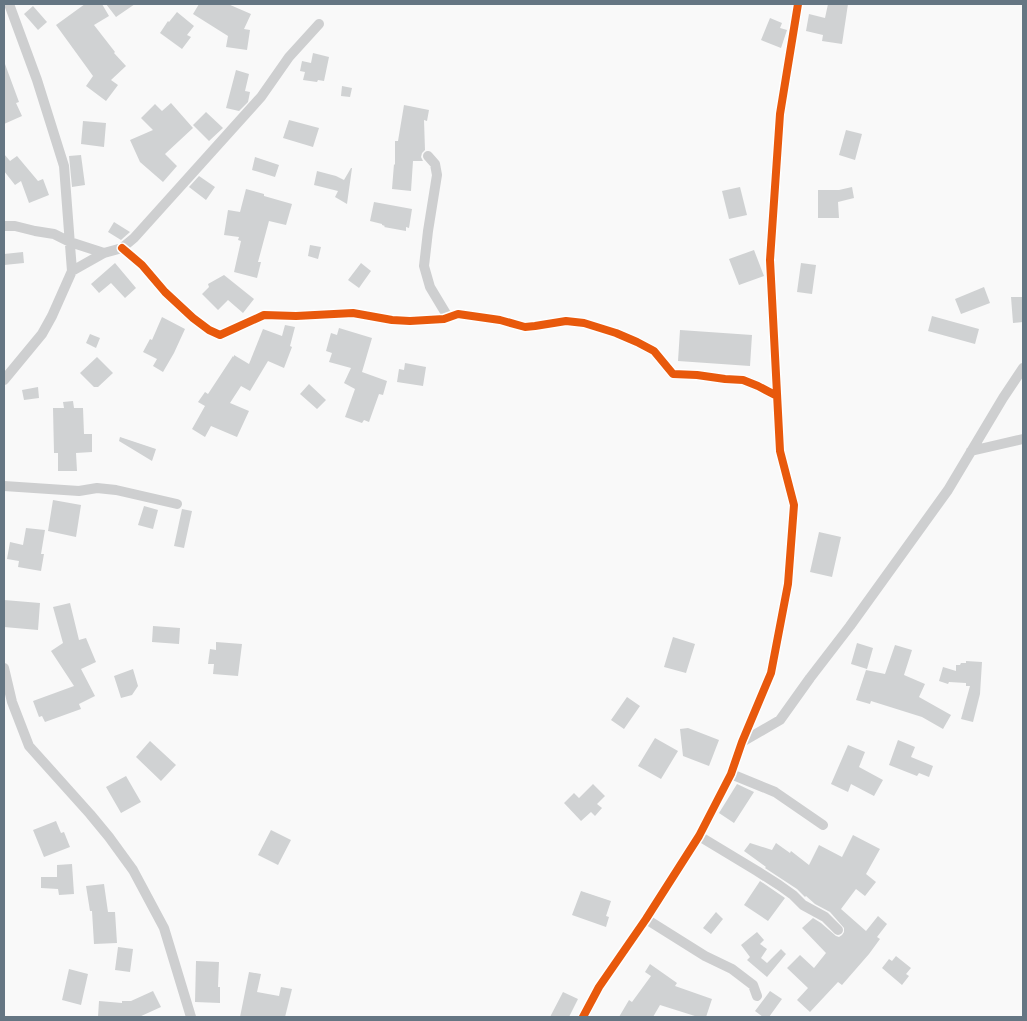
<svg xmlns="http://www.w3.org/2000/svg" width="1027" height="1021" viewBox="0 0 1027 1021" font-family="Lato,sans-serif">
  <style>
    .building { fill: #d0d2d3 }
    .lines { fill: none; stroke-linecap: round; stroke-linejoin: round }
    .street { stroke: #cecfd0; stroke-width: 10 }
    .cycleway-casing { stroke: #fff; stroke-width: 11 }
    .cycleway { stroke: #e8590c; stroke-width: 8 }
  </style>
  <rect width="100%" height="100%" fill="#f9f9f9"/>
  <path class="building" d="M85,4h17l7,12 -15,9 21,27 -1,1 12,13 -15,14 7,5 -12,16 -20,-15 7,-10 -37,-51z
    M106,4h29l-19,13z
    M199,4h29l23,10 -7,15 6,1 -3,20 -21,-3 2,-11 -35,-22z
    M828,4h20l-6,40 -20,-3 1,-6 -17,-4 3,-17 16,4z
    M33,6l14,16 -9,8 -14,-16z
    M177,12l17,14 -7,9 4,2 -9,12 -22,-16 8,-12 1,1z
    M770,18l12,5 -2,5 7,2 -6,18 -20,-8z
    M313,53l16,4 -5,24 -6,-1 -1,2 -14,-2 2,-8 -5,-1 2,-10 9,2z
    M4,64h1l14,38 -3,1 6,13 -18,8z
    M236,70l13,4 -4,17 5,1 -2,10 -9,9 -13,-3z
    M342,86l10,2 -2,9 -9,-1z
    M171,103l22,25 -28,26 12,12 -14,16 -23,-20 -10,-22 23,-10 -12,-12 14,-14 7,7z
    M404,105l25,5 -2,11 -3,-1 1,30 -3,3 -1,4 2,4h-10l-2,30 -19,-2 2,-25 1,1v-24h3z
    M206,112l17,16 -14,13 -16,-16z
    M289,120l30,8 -6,19 -30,-9z
    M83,121l23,2 -2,24 -23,-3z
    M846,130l16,4 -7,26 -16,-5z
    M4,154l6,7 7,-5 21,25 5,-2 6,16 -20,8 -8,-22 -6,4 -11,-14z
    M81,155l4,30 -13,2 -3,-31z
    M255,157l24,8 -4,12 -23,-7z
    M351,168h1l-5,36 -12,-7 3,-6 -24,-6 3,-14 19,5 8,4z
    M199,176l16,11 -9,13 -17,-13z
    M740,187l7,28 -18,4 -7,-28z
    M852,187l2,11 -16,4 1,16h-21v-28h21z
    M246,189l18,5v2l28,8 -6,21 -17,-4 -11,41h3l-4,16 -23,-6 7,-31 -3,-1 1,-3 -15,-2 4,-25 12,2z
    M374,202l38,7 -3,19 -3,-1v4l-22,-4 1,-1 -3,-1v-1l-12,-3z
    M114,222l16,10 -9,8 -13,-8z
    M310,245l11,2 -3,12 -10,-3z
    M754,250l10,26 -25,9 -10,-26z
    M23,252l1,11 -20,2v-11z
    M115,263l21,25 -11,10 -14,-15 -12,10 -8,-9z
    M361,263l10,8 -12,17 -11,-8z
    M801,263l15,2 -4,29 -15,-2z
    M224,275l30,24 -11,14 -15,-13 -10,10 -16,-16 7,-7 -1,-3z
    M984,287l6,16 -29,11 -6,-15z
    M1011,297h12v25l-10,1z
    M932,316l47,13 -4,15 -47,-13z
    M162,317l23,12 -11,24 -11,19 -10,-6 4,-7 -14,-7 7,-13 2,1z
    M285,325l10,2 -5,19 2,1 -8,21 -16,-7 -18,30 -9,-5 -11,17 19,8 -12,26 -26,-11 -6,11 -13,-8 13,-23 -7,-4 7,-10 3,2 25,-38 1,1v-2l15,9 14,-35 19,7z
    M339,328l33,10 -10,34 25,9 -4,14 -4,-1 -10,28 -5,-2 -2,3 -17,-6 10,-28 -11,-6 7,-15 -22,-6 3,-9 -6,-2 5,-18 6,2z
    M680,330l72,5 -2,31 -72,-5z
    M90,334l10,4 -4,10 -10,-5z
    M97,357l16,16 -15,14h-4l-14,-14z
    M405,363l21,4 -3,19 -26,-4 2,-13 5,1z
    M309,384l17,16 -9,9 -17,-15z
    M38,387l1,11 -15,2 -2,-10z
    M73,401l1,7h9l1,26h8v18l-16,1 1,18h-19v-18h-4l-1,-45h11l-1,-6z
    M120,437l36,12 -4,12 -33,-20z
    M53,500l28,5 -5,32 -28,-6z
    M144,506l14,4 -5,19 -15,-4z
    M182,509l10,2 -8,37 -10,-2z
    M26,528l19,2 -4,24h3l-3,17 -23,-4 1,-6 -12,-2 3,-17 13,3z
    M819,532l22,5 -9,40 -22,-5z
    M4,600l36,3 -2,27 -34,-3z
    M70,603l9,37 7,-2 10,24 -15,7 14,27 -16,8 2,5 -36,13 -3,-6 -3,1 -6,-16 41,-15 -23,-35 12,-8 -10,-36z
    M153,626l27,2 -1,16 -27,-2z
    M673,637l22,7 -9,29 -22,-6z
    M216,642l26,2 -4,32 -25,-2 1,-10h-6l2,-15 6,1z
    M857,643l16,5 -6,21 -16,-5z
    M895,645l17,5 -8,25 21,9 -6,13 32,18 -8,14 -21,-12 -51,-16 -1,3 -14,-4 10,-30 19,4z
    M966,661l16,1 -2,32 -7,28 -12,-3 9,-33h-4v-3l-17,-1 -1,2 -9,-3 4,-14 13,4v-6h4l1,-2h5z
    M133,669l5,17 -6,9 -11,3 -7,-22z
    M627,697l13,9 -16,23 -13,-9z
    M688,728l31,12 -10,26 -26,-10 -3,-27z
    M655,738l23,13 -17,28 -23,-13z
    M898,740l17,7 -4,10 22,9 -4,11 -10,-4 -2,3 -28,-11z
    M150,741l26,24 -15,16 -25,-24z
    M848,745l17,7 -6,15 24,13 -9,16 -23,-12 -3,8 -17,-8z
    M126,776l15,26 -20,11 -15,-26z
    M593,784l12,12 -8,8 5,4 -7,8 -4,-4 -10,9 -17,-18 10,-10 5,5z
    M737,784l17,8 -20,31 -15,-10z
    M56,821l5,12 3,-1 6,15 -26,10 -11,-27z
    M271,830l20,10 -13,25 -20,-10z
    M853,835l27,14 -14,25 10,8 -11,14 -9,-7 -15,20 25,22 12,-15 9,8 -10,13 3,2 -11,15 -27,31 -4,-3 -28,30 -13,-12 11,-12 -21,-20 13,-13 14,13 12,-15 -24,-25 11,-10 8,5 15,13 3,1 3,-2 2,-3v-4l-14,-16 -15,-8 -9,-8 -1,1 -8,-8 -32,-21 1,-1 -22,-16 6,-8 22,7 4,-7 14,10 1,-2 18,14 10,-20 23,12z
    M72,864l2,30 -15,1 -1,-6 -17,-1v-11h16v-12z
    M760,881l25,17 -17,23 -24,-16z
    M104,884l4,28h7l2,31 -23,1 -2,-33h-2l-4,-25z
    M581,891l30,10 -5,15 3,1 -3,10 -34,-12z
    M716,912l7,7 -12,15 -8,-6z
    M757,932l7,8 -4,4 7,5 -6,9 6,5 14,-14 5,5 -19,23 -20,-17 3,-3 -9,-12z
    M118,947l15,2 -3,23 -15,-2z
    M896,956l15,12 -5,6 3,2 -7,9 -20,-17 7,-9 3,2z
    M196,961l23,1 -1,25h2v16l-25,-1z
    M650,964l27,19 -2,3 37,13 -6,18h-8l-38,-12 -7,12h-34l10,-17 3,2 19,-26 -6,-4z
    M69,969l19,5 -7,31 -19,-5z
    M249,972l12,2 -4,18 22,4 2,-9 11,2 -7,28h-45z
    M153,991l8,16 -22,10h-41l1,-16 23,2v-2h9z
    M770,991l12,8 -13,18h-6l-8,-6z
    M563,992l15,7 -9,18h-19z"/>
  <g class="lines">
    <path class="street" d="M428,156l7,8 2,11 -9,56 -4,35 6,21 18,30
      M4,226h11l20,5 19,3 16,8 34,11
      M122,248l20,17 23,27 28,26 16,12 11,5 44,-20 32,1 57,-3 39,7 18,1 34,-2 14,-5 42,6 25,7 10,-1 31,-5 18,2 32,10 21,9 17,9 19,23 24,1 28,4 18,1 15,6 19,10
      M72,271l32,-18 18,-5 12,-10 127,-141 28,-40 30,-33
      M4,380l38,-46 10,-18 20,-45 -8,-105 -27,-86 -28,-76
      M971,451l52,-12
      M4,486l75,5 18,-3 19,2 61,14
      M4,668l8,34 17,44 61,68 19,23 24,33 31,58 27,89
      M742,742l38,-22 30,-42 40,-52 98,-136 55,-92 20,-30
      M731,774l44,18 48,33
      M699,836l58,35 22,14 14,10 10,10 22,12 13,13
      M646,919l59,37 27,13 21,16 4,11
      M583,1017l16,-30 47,-68 53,-83 32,-62 11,-32 29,-69 17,-89 6,-79 -14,-54 -10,-191 10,-146 18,-110"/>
    <defs>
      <path id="cycleway" d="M122,248l20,17 23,27 28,26 16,12 11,5 44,-20 32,1 57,-3 39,7 18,1 34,-2 14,-5 42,6 25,7 10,-1 31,-5 18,2 32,10 21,9 17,9 19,23 24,1 28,4 18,1 15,6 19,10
        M583,1017l16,-30 47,-68 53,-83 32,-62 11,-32 29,-69 17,-89 6,-79 -14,-54 -10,-191 10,-146 18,-110"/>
    </defs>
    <use href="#cycleway" class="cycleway-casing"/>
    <use href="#cycleway" class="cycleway"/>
  </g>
  <rect width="1027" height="1021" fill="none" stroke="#657683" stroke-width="10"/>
</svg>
